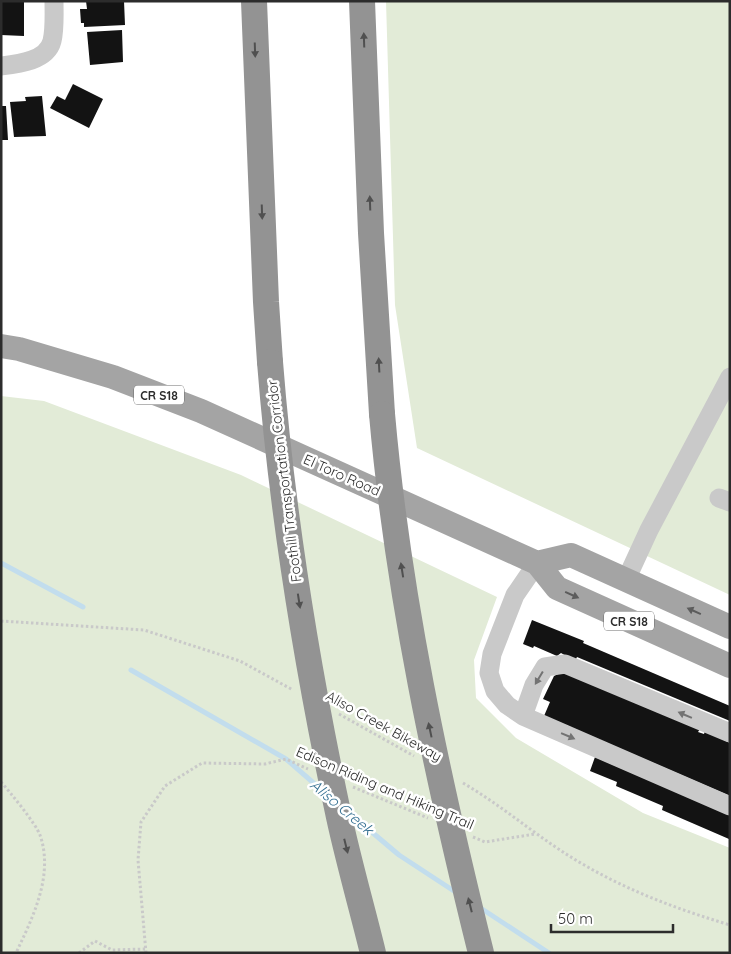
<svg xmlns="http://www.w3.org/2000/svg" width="731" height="954" viewBox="0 0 731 954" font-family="Quicksand,sans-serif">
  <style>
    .green { fill: #e2ebd7 }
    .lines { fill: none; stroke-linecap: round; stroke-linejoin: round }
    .stream { stroke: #c2dded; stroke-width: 5 }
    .building { fill: #131313 }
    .path { stroke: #c9c9c9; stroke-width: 3; stroke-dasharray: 2.5 2.5; stroke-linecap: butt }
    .minor { stroke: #c9c9c9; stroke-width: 19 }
    .major { stroke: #a4a4a4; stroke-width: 24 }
    .highway { stroke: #939393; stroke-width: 26 }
    .highway-bridge { stroke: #939393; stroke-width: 26 }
    .oneway { fill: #505050 }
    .oneway2 { fill: #5c5c5c }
    .oneway3 { fill: #737373 }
    .labels { text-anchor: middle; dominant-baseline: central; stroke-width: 5; stroke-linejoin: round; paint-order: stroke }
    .shield { fill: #fff; stroke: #6b6b6b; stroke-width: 1 }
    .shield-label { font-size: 12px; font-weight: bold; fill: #2c2c2c }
    .street-label { font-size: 14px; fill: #2c2c2c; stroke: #fff }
    .water-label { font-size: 15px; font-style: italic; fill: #357092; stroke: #fff }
  </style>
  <rect width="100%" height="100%" fill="#fff"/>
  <path class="green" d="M386,1h344v594l-313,-147 -22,-143z
    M1,396l43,5 197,74 256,122 -23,63 2,38 40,40 127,75 87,35v105h-729z"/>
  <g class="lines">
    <path class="stream" d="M1,563l82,44
      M131,670l155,89 38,33
      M348,812l51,43 58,38
      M479,907l70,46"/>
  </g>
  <path class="building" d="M1,1h23v35l-23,-1z
    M86,1h38l1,24 -41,2v-4h-3l-1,-14h7z
    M122,30l1,32 -33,3 -3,-33z
    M73,84l30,15 -14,29 -39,-20 7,-12 8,4z
    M42,96l4,40 -32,1 -4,-35 16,-1 -1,-4z
    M1,106h5l2,34h-7z
    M532,620l52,21 -1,2 147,63v15l-153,-64 -2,4 -14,-8 -4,3 -23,-10 -1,2 -10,-4z
    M564,671l136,58 -2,3 6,2 1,-3 25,12v53l-186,-80 6,-14 -7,-3 11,-23z
    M595,757l135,58 -1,24 -67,-29 1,-4 -47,-20 1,-4 -27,-11z"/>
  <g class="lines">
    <path class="path" d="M1,621l143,9 96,31 53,29
      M339,714l75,42
      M1,782c9,10 35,42 39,53 14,40 -7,82 -24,118
      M463,783c43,25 80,59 123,83 45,26 94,44 144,59
      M353,787l75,31
      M473,837l12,5 50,-8
      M79,953l16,-12 17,9 33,-1
      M146,953l-8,-93 3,-38 24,-36 37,-23 63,1 21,-5 22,10"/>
    <path class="minor" d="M1,66c17,-2 46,-5 51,-25 3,-12 2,-27 2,-40
      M719,498l11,4
      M537,563l-22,32 -23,59 -3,19 6,18 12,14 16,11 207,90
      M626,580l23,-50 81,-153
      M523,716l11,-31 11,-18 20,-3 165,69"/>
    <path class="major" d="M1,346l18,3 94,28 88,34 336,152 20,25 173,78
      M537,563l34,-8 159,72"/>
    <path class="highway" d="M254,1l12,301 4,60
      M362,1l9,232 11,181"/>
    <path class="highway-bridge" d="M270,362c12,153 37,305 69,455 10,46 23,91 34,136
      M382,414c16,182 55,362 99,539"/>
  </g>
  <defs><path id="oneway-solid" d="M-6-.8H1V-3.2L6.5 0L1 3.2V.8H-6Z" transform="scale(1.25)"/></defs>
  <g class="oneway">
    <use href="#oneway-solid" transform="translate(364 40) rotate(-92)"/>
    <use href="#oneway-solid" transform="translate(255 50) rotate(88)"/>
    <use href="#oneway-solid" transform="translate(370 203) rotate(-92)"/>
    <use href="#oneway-solid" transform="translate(262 212) rotate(88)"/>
    <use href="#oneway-solid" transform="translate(379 365) rotate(-93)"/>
    <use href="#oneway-solid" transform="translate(402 570) rotate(-99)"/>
    <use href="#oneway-solid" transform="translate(299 601) rotate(81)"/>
    <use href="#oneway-solid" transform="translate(430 730) rotate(-102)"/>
    <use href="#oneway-solid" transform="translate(346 846) rotate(76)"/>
    <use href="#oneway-solid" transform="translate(470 905) rotate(-104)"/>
  </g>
  <g class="oneway2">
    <use href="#oneway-solid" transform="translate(572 595) rotate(24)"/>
    <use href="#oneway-solid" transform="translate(694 611) rotate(-156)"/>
  </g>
  <g class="oneway3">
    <use href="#oneway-solid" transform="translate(539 678) rotate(121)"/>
    <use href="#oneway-solid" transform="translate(685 715) rotate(-157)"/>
    <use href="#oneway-solid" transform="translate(568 736) rotate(23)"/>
  </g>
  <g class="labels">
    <g class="shield">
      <rect x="134" y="385.5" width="50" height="19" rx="4"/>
      <rect x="604" y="611.5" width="50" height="19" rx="4"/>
    </g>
    <g class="shield-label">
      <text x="159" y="395">CR S18</text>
      <text x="629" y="621">CR S18</text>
    </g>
    <g class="street-label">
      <text transform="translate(342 475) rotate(24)">El Toro Road</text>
      <text transform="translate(284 481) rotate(-97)">Foothill Transportation Corridor</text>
      <text transform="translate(384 726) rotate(29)">Aliso Creek Bikeway</text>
      <text transform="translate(385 788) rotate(23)">Edison Riding and Hiking Trail</text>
    </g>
    <g class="water-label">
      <text transform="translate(342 807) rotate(40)">Aliso Creek</text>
    </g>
  </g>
  <rect width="731" height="954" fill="none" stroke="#2c2c2c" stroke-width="5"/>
  <path d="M551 924v8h122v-8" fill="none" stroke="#2c2c2c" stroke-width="2.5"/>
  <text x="558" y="924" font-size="15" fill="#2c2c2c" stroke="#ffffff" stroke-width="4" paint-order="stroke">50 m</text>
</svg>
